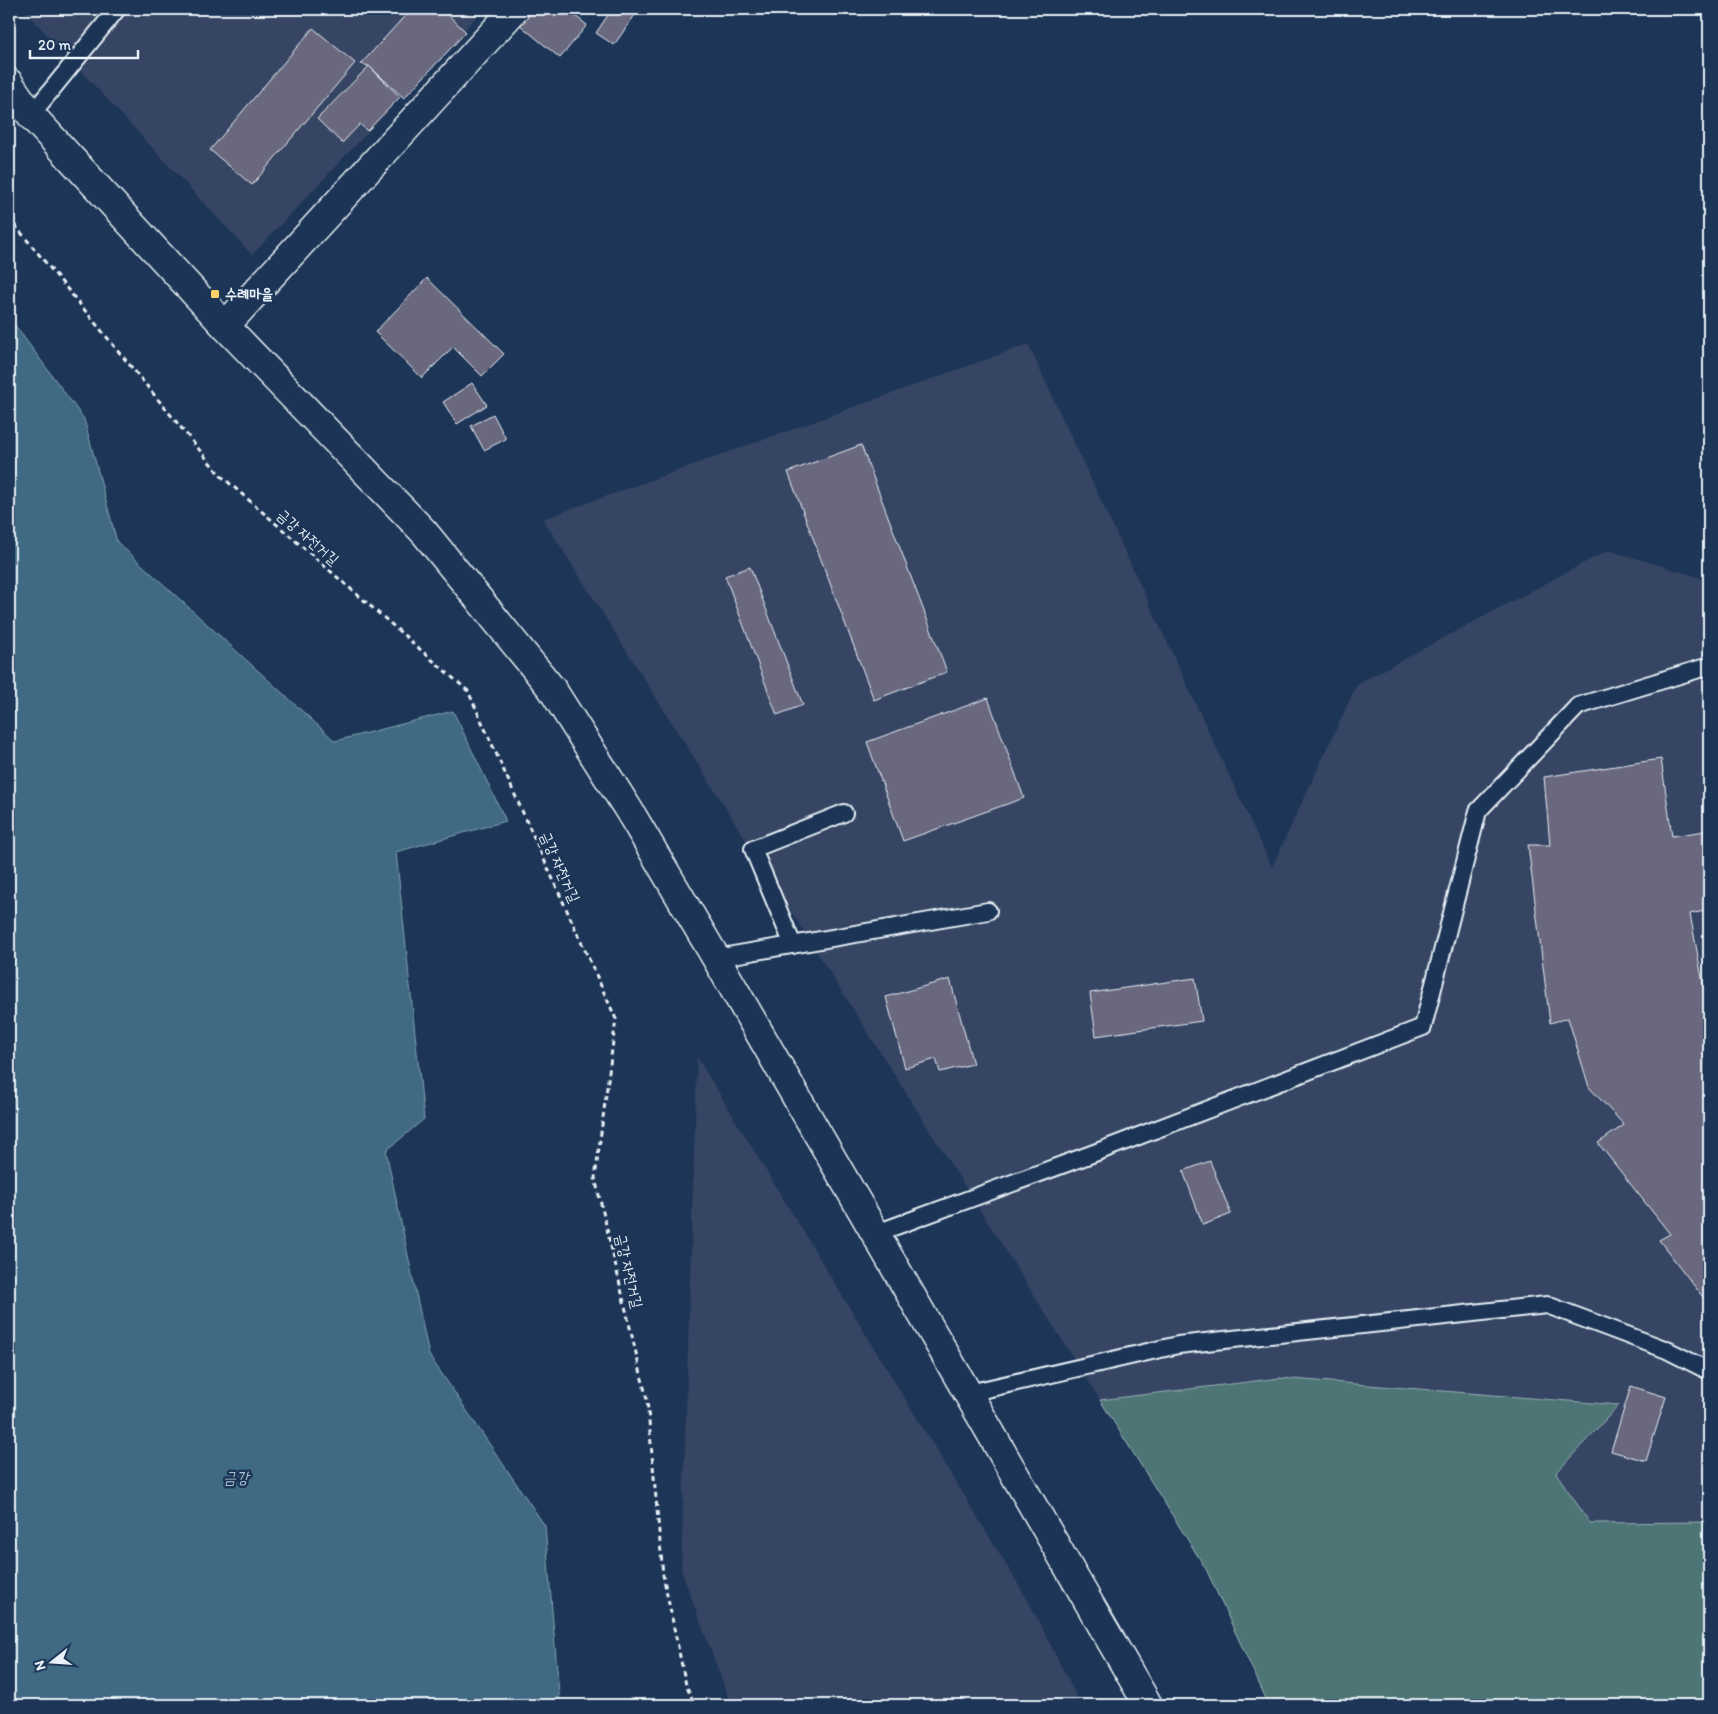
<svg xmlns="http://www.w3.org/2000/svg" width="1718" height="1714" viewBox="0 0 1718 1714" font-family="Itim,'Poor Story',sans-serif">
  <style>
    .built { fill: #344463 }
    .green { fill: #4e7476; stroke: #9bb2b7 }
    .water { fill: #3f6b83; stroke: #83a1b2 }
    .building { fill: #6a687e; stroke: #e8f1f8 }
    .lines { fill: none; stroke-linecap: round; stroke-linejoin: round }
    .lane-casing { stroke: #e8f1f8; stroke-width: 20 }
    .street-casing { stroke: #e8f1f8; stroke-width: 31 }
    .secondary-casing { stroke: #e8f1f8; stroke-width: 31 }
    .path { stroke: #e8f1f8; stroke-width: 3; stroke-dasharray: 5 4; stroke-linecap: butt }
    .lane { stroke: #1d3557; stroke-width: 16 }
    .street { stroke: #1d3557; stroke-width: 28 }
    .secondary { stroke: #1d3557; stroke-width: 28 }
    .poi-dot { fill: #ffd166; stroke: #1d3557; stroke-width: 2 }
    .labels { text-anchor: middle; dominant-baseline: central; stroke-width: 5; stroke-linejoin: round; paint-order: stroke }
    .poi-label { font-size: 15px; font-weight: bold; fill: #e8f1f8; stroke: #1d3557; text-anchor: start }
    .street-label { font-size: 15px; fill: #e8f1f8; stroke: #1d3557 }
    .water-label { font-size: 16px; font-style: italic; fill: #adc2cf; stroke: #1d3557 }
  </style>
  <rect width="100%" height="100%" fill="#1d3557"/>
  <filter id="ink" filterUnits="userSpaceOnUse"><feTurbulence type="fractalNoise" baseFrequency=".02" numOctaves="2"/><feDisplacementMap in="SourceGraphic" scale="10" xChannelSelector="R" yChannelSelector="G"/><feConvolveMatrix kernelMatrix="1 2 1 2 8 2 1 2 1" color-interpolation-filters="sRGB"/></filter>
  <g filter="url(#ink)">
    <path class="built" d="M23,9h461l-232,246z
      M1028,344l244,523 85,-183 251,-134 101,30v942l-119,1 -34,-50 62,-69 -338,-26 -180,22 -557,-881z
      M697,1057l332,545 52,103h-350l-50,-135z"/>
    <path class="green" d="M1280,1378l339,27 -63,68 34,50 119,-1v183h-440l-63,-136 -106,-169z"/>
    <path class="water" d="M9,317l75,102 33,123 218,199 118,-30 53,110 -110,31 28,267 -38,32 43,204 116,171 15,179h-551z"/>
    <path class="building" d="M411,9h31l24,23 -62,66 -35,-32 -8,-2z
      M533,9h33l21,16 -27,33 -40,-33z
      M612,9h21l4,3 -23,33 -18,-12z
      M313,28l42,35 -103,122 -42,-35z
      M369,66l31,31 -33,34 -7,-7 -18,19 -25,-24z
      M427,278l77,76 -22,22 -29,-29 -31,31 -47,-46z
      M472,383l15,22 -30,19 -14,-22z
      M493,414l13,25 -22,11 -13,-24z
      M861,445l86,227 -73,28 -86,-228z
      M750,567l53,138 -26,10 -52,-139z
      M988,698l36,100 -121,43 -36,-99z
      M1661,759l11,77 33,-5 4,27v52l-19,4 19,101v290l-50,-65 11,-6 -72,-91 26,-18 -35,-38 -21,-69 -18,5 -22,-178h22l-6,-68z
      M1195,978l7,43 -106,15 -6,-43z
      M950,979l23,85 -33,8 -4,-13 -31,9 -19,-71z
      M1210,1161l21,53 -28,11 -20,-54z
      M1631,1386l35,11 -20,64 -35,-10z"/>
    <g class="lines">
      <defs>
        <path id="lane" d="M31,115l86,-106
          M793,945l-40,-96 91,-36
          M716,958l272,-47
          M877,1233l220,-81 326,-125 55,-216 100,-105 131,-40
          M969,1393l209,-48 369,-40 120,45 42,21"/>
        <path id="street" d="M225,326l290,-317"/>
        <path id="secondary" d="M9,83l22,32 194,211 199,206 128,157 78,123 86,146 432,747"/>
      </defs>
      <use href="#lane" class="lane-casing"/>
      <use href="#street" class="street-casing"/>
      <use href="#secondary" class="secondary-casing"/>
      <path class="path" d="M9,218l211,257 248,216 148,328 -21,159 52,222 16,175 23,110 9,20"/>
      <use href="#lane" class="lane"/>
      <use href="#street" class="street"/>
      <use href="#secondary" class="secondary"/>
    </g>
  </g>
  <rect class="poi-dot" x="210" y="289" width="10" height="10" rx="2.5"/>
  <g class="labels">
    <g class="poi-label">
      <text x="225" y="294">수례마을</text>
    </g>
    <g class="street-label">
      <text transform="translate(308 537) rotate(41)">금강 자전거길</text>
      <text transform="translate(560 867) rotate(66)">금강 자전거길</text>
      <text transform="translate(629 1271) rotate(77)">금강 자전거길</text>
    </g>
    <g class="water-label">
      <text x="236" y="1477">금강</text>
    </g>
  </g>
  <rect width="1718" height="1714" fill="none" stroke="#1d3557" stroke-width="30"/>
  <rect x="15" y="15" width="1688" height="1684" fill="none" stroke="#e8f1f8" stroke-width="2" filter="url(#ink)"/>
  <g transform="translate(52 1662) rotate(253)" stroke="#1d3557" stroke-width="4" paint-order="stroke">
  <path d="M0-4L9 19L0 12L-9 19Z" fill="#e8f1f8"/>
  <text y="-8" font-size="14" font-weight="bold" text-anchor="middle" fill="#e8f1f8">N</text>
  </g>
  <path d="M30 50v8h108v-8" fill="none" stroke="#e8f1f8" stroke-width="2.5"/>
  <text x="38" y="50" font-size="15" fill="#e8f1f8" stroke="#1d3557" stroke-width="4" paint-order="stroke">20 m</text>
</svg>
